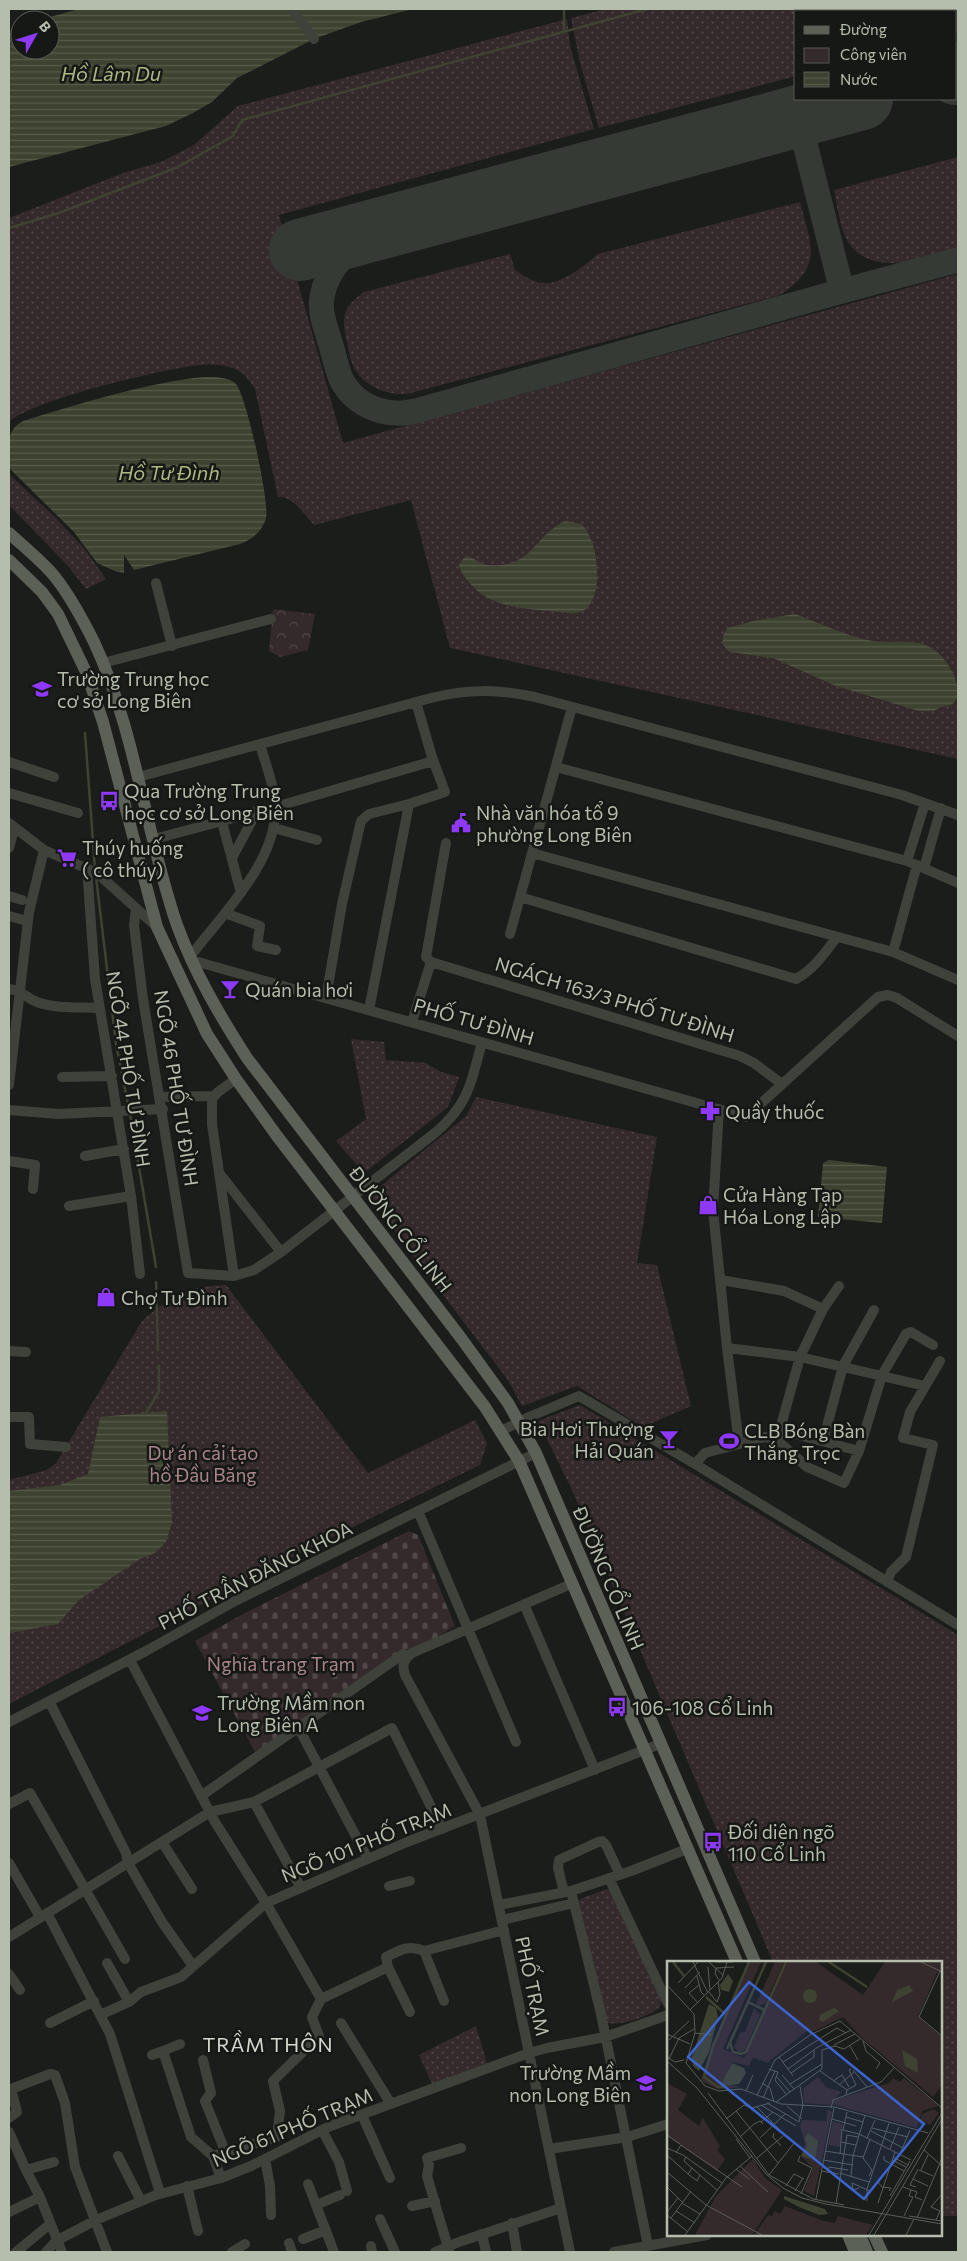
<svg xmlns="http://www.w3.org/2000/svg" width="967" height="2261" viewBox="0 0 967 2261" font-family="Commissioner,sans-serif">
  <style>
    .green { fill: url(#green-dots) }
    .forest { fill: url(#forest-crowns) }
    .cemetery { fill: url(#cemetery-stones) }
    .water { fill: url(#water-rules) }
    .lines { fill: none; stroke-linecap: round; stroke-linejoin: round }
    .stream { stroke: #3e4230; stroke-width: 2.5 }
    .taxiway { stroke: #363a34; stroke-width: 25 }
    .runway { stroke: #363a34; stroke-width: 62 }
    .minor { stroke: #3e423b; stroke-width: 10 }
    .major { stroke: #5c6157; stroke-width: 12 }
    .labels { text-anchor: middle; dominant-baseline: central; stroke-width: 5; stroke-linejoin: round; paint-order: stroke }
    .poi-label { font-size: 19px; fill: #b5bdad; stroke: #161815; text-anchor: start }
    .street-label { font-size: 19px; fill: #b5bdad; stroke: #161815 }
    .park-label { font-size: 19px; fill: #a88489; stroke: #161815 }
    .water-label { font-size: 20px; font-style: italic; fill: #abb884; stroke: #161815 }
    .neighbourhood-label { font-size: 20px; letter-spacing: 1px; fill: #d3d8ce; stroke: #161815 }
    .inset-river { fill: none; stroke: #3e4230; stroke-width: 2.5 }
    .inset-road { fill: none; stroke: #595d55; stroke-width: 1 }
    .view { fill: #3b64cf; fill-opacity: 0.15; stroke: #3b64cf; stroke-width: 2.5 }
    .inset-edge { fill: none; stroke: #b5bdad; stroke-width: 2.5 }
  </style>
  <defs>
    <pattern id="green-dots" width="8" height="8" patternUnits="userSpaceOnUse" patternTransform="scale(1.25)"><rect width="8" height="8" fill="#352a2b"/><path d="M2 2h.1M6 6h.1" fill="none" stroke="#504747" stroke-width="1.8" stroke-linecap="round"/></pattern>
    <pattern id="forest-crowns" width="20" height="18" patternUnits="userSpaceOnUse" patternTransform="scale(1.25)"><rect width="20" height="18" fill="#352a2b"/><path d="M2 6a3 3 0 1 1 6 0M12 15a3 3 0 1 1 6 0" fill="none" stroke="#504747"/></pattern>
    <pattern id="cemetery-stones" width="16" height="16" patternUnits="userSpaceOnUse" patternTransform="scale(1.25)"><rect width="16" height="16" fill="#352a2b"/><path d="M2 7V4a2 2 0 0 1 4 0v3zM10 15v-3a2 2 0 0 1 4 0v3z" fill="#504747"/></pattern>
    <pattern id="water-rules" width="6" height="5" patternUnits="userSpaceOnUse" patternTransform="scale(1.25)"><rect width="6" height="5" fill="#3e4230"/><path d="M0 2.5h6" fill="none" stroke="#585b4b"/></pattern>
  </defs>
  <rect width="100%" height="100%" fill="#1b1d1b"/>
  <path class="green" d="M606,9h352v23l-2,1v-22h-160v65l-197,52 -19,-65 -9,-45z
    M567,19l3,27 24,83 -315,86 64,228 615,-169v485l-508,-111 -39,-148 -97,25c-9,-10 -21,-29 -36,-28l-23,-108c-6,-9 -11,-17 -22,-21 -10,-4 -24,-4 -34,-3 -35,4 -168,35 -190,57v-204l114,-45 38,-11 33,-17 44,-39z
    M958,157v93c-34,9 -93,30 -113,-14 -6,-14 -8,-32 -11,-46z
    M800,202c11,43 24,64 -20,93l-373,99c-20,1 -42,-7 -53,-26 -3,-6 -5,-15 -6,-22 -7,-26 -7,-38 16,-54l146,-38 5,16c9,6 18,12 29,13 16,2 42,-18 54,-29z
    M9,474l46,43 29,31 22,31 -20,10 -18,-23 -59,-61z
    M351,1039l33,3 2,18 40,3 15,9 18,5 -11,30 -84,66 -28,-32 30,-22z
    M476,1097l181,40 -20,126 20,2 34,141 -48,21 -66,-41 -55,20 -14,-26 -98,-128 -40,-57 96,-79z
    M226,1285l142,188 107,-53 12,23 -7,22 -166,81 -305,158v-224l38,-10 9,-7 86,-142c30,-26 44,-34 84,-36z
    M580,1405l378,230v581h-17v-254h-168l-201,-472 -34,-69z
    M607,1889l4,1 50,105v10c-6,10 -44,23 -55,17l-28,-117 2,-6z
    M476,2026l11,37 -55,21 -13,-29z"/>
  <path class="forest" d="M273,609l42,5 -7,36 -28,7 -11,-6z"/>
  <path class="cemetery" d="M409,1531l9,4 37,91 -200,126 -60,-111 48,-27z"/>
  <path class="water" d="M79,9h334l-52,13 -47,17 -77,39 -25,24 -19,11 -27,13 -157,41v-136l11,-5v24h30v-30h-11z
    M193,378c13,-1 32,-3 42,5 11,9 35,121 31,135 -4,14 -14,21 -26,26l-106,26 -10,-15v18l-9,-2 -18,-8 -23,-31 -65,-64c0,-18 -5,-37 14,-47 56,-17 112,-35 170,-43z
    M565,521l16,3c17,14 23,68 6,84 -5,5 -11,5 -18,5 -36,-5 -77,-1 -101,-32 -5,-6 -8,-10 -9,-17l7,-8c8,1 13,8 21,9 47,3 44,-27 78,-44z
    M795,614c22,8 45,19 68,25 33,9 61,-9 84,24 8,12 11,21 11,35l-7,7 -10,2 -7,4h-15l-83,-25 -63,-28 -43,-6c-10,-6 -9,-16 -2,-24l25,-7z
    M829,1160l58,7 -5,56 -64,-6 5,-54z
    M167,1411l5,111 -6,20 -11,11 -15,6 -61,41 -21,24 -49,9v-142l51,-6 28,-11 12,-57z"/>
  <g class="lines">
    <path class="stream" d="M564,32v-23
      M9,228l50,-15 119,-46 55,-31 9,-16 405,-111
      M85,733l10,136
      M96,877l20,167 13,65
      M130,1114l26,153
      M156,1282l2,68
      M146,1413l13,-22v-25"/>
    <path class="taxiway" d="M798,116l44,175
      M375,230c-24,17 -48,36 -53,67 -3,15 4,31 8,45 4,12 6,25 11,37 14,28 46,39 75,32l426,-120 116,-31"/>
    <path class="runway" d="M956,74l2,-1
      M300,250l562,-151"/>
    <path class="minor" d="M292,9l22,30
      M156,583l16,63
      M103,663l168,-44
      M9,762l45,15
      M556,767l351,94 51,22
      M138,777l293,-79c36,-9 67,-9 104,-1l367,98 56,20
      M9,793l69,20
      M222,822l19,71
      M9,823l35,27 53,23 60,54
      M274,828l43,12
      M154,839l121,-32 155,-45 2,-5 -16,-55
      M9,848l5,-19
      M532,853l361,99 65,28
      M232,858l24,-45
      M907,861l18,-58
      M87,868l8,111 36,217 9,78
      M924,868l17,-60
      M9,896l13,4
      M520,897l276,82c17,-9 29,-26 40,-41
      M136,908l-2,17 9,74 45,274 46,3 20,-6 27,-18 154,-119c34,-29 36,-50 47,-91
      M225,913l35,13 -3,20 19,4
      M9,916l18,5
      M510,934l62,-227
      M893,952l24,-87
      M190,957c31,-42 90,-97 85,-154 -1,-19 -10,-40 -15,-59
      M191,960l555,157 132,-120 10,-2 9,3 61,38
      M431,962l309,94 14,7 28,21
      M431,962l-5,-5 20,-114
      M9,989c14,2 17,9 28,13 19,7 43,5 63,6
      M326,998l16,-94 19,-83 8,-7 40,-10 36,-12 -13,-35
      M369,1010l40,-206
      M412,1022l19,-60
      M62,1077l50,-1
      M9,1085l20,-173 15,-62
      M161,1097l53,-1
      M9,1110l49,4 105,-5
      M85,1156l39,-7
      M9,1161l26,4 -2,24
      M220,1174l61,78
      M69,1206l62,-10
      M234,1276l-22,-152v-25l6,-7 18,-13
      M721,1280l63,11 39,18 -23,48 -23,83
      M823,1309l16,-23
      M727,1348l73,9 125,29
      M9,1351l17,1
      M9,1417h20l1,27 36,3
      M780,1430l79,21
      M501,1431l28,-14 50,-21 116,68 263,161
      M823,1441l20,-75 31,-56
      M739,1444l26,-7 12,3 30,27 37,16 15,-32 23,-76 24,-41 5,-2 22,13
      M695,1464l10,-11 34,-9 -12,-96 -14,-138 6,-101
      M418,1511l98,231
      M887,1582l4,-10 15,-15 27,-112 -30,-7 7,-26 30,-51
      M524,1604l71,166
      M130,1660l85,162 51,81 55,96
      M49,1701l77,152 2,10 34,59 31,44
      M9,1722l137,-71 91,-51 299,-147
      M298,1727l70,132
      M201,1796l202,-142
      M254,1802l47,86
      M9,1804l21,-11 95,166
      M162,1842l30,47
      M9,1863l31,54
      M609,1878l59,126
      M389,1886l21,-5
      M571,1891l30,123 47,232
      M564,1892l-6,-24 1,-8 39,-18 4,-1 4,4 14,30
      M499,1905l72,-14 60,-20 56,-22
      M47,1913l63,121 50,159
      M502,1920l72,-17
      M9,1937l201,-125 44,-10 138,-74 50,101
      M424,1951l20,50
      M107,1963l22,39
      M388,1967l22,45
      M9,1974l11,16
      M100,2015l29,-13 12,-10 40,-15 85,-74 141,-61 253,-98
      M50,2023l44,-22
      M341,2023l50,81
      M180,2044l-17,7 28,86 22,19 8,22
      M152,2055l11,-4
      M203,2060l8,33 -6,8 20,50
      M362,2115l28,63
      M9,2118l8,-6 -6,-23 39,-15 5,1 10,28 10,64 32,85
      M322,2130l17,32 8,29
      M9,2132l17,38 28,-8
      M549,2149l78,-12 41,-13
      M118,2156l23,45
      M213,2156l64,-19 3,-26 -7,-30 46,-45 -7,-19 9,-18 67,-32 -2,-10c14,-7 24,-13 38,-6l80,-21
      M265,2159l5,27 1,29
      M26,2170l14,27 22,55
      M308,2184l26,68
      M187,2186l11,45
      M316,2205l24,-10
      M412,2206l23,-5
      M9,2212l31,-15
      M380,2219l15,33
      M512,2223l5,29
      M482,2234l4,18
      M303,2239l23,-9
      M289,2243l3,9
      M371,2246l1,6
      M449,2251l-22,-75 2,-11 -2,-7 34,-10
      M16,2252l34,-28
      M46,2252l10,-11 40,-21 60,-25 65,-17 30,-12 77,-39 201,-74 18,-5 58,-11 63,-22
      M232,2252l13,-8
      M435,2252l24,-10 102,-34
      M570,2252l-90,-437 -75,-140c-3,-10 -2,-15 7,-22l159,-69
      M614,2252l93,-17"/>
    <path class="major" d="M9,533c15,14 33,28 46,44 16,20 28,43 39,65 42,90 51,190 83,283 17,47 43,91 70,133l214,280 47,65 28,50 219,509
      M9,560l33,32 16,22 29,60 16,48 54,205 50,107 29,45 41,57 208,271 34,54 218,501
      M848,2235l7,17
      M860,2235l7,17
      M874,2235l8,17"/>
  </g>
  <defs>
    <symbol id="school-bare" viewBox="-9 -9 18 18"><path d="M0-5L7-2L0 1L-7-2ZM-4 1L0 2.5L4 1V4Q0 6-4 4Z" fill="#8e39f7" stroke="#161815" stroke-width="2.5" paint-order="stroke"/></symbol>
    <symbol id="bus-bare" viewBox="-9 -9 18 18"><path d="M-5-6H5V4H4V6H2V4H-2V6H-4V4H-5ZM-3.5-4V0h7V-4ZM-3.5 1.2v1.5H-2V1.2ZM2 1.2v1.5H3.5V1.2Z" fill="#8e39f7" stroke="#161815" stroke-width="2.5" paint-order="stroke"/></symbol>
    <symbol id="civic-bare" viewBox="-9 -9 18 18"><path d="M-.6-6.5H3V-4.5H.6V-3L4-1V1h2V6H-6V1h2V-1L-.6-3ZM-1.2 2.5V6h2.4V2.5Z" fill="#8e39f7" stroke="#161815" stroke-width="2.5" paint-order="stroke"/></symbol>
    <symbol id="supermarket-bare" viewBox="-9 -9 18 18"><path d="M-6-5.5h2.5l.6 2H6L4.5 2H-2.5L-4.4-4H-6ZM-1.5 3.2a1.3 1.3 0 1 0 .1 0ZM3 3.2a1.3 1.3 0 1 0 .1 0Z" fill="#8e39f7" stroke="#161815" stroke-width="2.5" paint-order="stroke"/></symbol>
    <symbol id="bar-bare" viewBox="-9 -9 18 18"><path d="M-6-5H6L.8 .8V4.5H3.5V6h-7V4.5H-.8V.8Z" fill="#8e39f7" stroke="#161815" stroke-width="2.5" paint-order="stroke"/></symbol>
    <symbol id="pharmacy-bare" viewBox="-9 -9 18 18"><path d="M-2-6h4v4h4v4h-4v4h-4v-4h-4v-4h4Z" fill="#8e39f7" stroke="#161815" stroke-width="2.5" paint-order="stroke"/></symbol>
    <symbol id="shop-bare" viewBox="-9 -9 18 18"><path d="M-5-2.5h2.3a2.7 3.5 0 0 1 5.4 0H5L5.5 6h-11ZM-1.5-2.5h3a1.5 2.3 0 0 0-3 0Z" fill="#8e39f7" stroke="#161815" stroke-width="2.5" paint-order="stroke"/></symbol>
    <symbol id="stadium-bare" viewBox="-9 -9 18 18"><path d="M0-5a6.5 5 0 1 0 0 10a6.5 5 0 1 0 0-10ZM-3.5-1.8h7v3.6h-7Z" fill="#8e39f7" stroke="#161815" stroke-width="2.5" paint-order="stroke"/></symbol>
  </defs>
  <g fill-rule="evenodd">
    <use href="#school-bare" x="28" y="675" width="28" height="28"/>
    <use href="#bus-bare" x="95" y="787" width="28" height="28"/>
    <use href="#civic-bare" x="447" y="809" width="28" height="28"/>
    <use href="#supermarket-bare" x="53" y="844" width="28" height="28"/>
    <use href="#bar-bare" x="216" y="975" width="28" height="28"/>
    <use href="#pharmacy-bare" x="696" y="1097" width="28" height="28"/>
    <use href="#shop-bare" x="694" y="1191" width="28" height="28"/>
    <use href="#shop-bare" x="92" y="1283" width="28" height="28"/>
    <use href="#bar-bare" x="655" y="1425" width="28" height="28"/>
    <use href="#stadium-bare" x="715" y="1427" width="28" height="28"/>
    <use href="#bus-bare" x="603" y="1693" width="28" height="28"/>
    <use href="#school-bare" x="188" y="1699" width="28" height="28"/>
    <use href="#bus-bare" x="699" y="1828" width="28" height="28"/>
    <use href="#school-bare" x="632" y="2069" width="28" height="28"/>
  </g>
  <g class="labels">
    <g class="poi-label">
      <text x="57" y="678">Trường Trung học<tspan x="57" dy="22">cơ sở Long Biên</tspan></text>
      <text x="124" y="790">Qua Trường Trung<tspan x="124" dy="22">học cơ sở Long Biên</tspan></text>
      <text x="476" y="812">Nhà văn hóa tổ 9<tspan x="476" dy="22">phường Long Biên</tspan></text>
      <text x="82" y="847">Thúy huống<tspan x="82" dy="22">( cô thúy)</tspan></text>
      <text x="245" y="989">Quán bia hơi</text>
      <text x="725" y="1111">Quầy thuốc</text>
      <text x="723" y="1194">Cửa Hàng Tạp<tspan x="723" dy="22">Hóa Long Lập</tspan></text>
      <text x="121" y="1297">Chợ Tư Đình</text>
      <text x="654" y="1428" text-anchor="end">Bia Hơi Thượng<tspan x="654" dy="22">Hải Quán</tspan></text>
      <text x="744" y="1430">CLB Bóng Bàn<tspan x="744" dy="22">Thắng Trọc</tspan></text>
      <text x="217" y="1702">Trường Mầm non<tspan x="217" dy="22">Long Biên A</tspan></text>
      <text x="632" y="1707">106-108 Cổ Linh</text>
      <text x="728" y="1831">Đối diện ngõ<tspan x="728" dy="22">110 Cổ Linh</tspan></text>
      <text x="631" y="2072" text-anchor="end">Trường Mầm<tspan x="631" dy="22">non Long Biên</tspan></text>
    </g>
    <g class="street-label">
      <text transform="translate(615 999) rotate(17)">NGÁCH 163/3 PHỐ TƯ ĐÌNH</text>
      <text transform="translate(474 1021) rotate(16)">PHỐ TƯ ĐÌNH</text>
      <text transform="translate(129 1069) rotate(81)">NGÕ 44 PHỐ TƯ ĐÌNH</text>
      <text transform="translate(177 1088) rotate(81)">NGÕ 46 PHỐ TƯ ĐÌNH</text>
      <text transform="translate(401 1229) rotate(52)">ĐƯỜNG CỔ LINH</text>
      <text transform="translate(255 1575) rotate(-27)">PHỐ TRẦN ĐĂNG KHOA</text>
      <text transform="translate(609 1578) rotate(67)">ĐƯỜNG CỔ LINH</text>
      <text transform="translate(366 1842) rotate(-22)">NGÕ 101 PHỐ TRẠM</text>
      <text transform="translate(533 1986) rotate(78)">PHỐ TRẠM</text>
      <text transform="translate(292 2127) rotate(-23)">NGÕ 61 PHỐ TRẠM</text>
    </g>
    <g class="park-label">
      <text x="203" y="1452">Dự án cải tạo<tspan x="203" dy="22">hồ Đầu Băng</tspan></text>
      <text x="281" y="1663">Nghĩa trang Trạm</text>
    </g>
    <g class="water-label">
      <text x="111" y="73">Hồ Lâm Du</text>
      <text x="169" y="472">Hồ Tư Đình</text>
    </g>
    <g class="neighbourhood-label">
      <text x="268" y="2044">TRẦM THÔN</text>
    </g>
  </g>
  <g transform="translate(667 1961)">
    <rect width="275" height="275" fill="#1b1d1b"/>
    <path d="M81,1h13l-38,87 21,9 43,-96h29l47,33 22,-33h57v11l-4,-3 -20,47 24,20v48l-9,12 -71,-59 -19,-21 -29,14 -6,-1 -41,33 -14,-6 -4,9 -17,-4 -10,21 18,4 -22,2 -15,-7 -2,-2 11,-35zM108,1h9l-18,40 -6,4 -4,-2zM87,47l6,7 -15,35 -6,3 -5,-6 6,-14 5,-1zM151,116l8,10 15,5 -11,13 -26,-2 -1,-14zM226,117l7,4 4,-4 35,28 -17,5 -5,17 -85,-24 2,-4 55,-17zM0,122l20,11 -9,16 21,16 4,-8 17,28 -3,4 8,9 -8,12 -50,-35zM161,148l4,3 -18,84 -10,-5 9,-23 -12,-12 4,-12 -5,-18 2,-6 24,1zM86,198l12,19 17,12 -30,45h-57l21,-39zM128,249l29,11 11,2 3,-7 35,9 -7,10h-82z" fill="#352a2b"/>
    <path d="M266,148l6,4 -9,12 -10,-5 2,-6zM166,160l10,3 -3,23 -12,-2zM118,245l10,4 -8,25h-33l14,-20 4,1 3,-5 5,3z" fill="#352a2b"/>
    <path d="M61,13l5,7 -4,11 -8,-2 -1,-5zM242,24l4,6 -21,11 5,-12zM136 35a7 7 0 1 1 14 0a7 7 0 1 1-14 0ZM42,43l7,4 2,9 -9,35 -10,19 -6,-5 -1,-9zM167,47l5,3 -16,11 -4,-2 1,-5zM235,89l15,9 1,14 -13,-7zM65,102l12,5 2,5 -7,11 -14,2 -3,-4zM141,172l10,8 -3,19 -14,-4 6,-10 -2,-8zM117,235l41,13 3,5 -9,1 -20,-8 -15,-8z" fill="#3e4230"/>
    <path class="inset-river" d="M6,1l11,14M162,1l38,25M39,36l20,18M81,41l16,8M63,81l3,10 8,2 5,-2 40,-90M60,88l39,-87M59,126h-8l-14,-10 9,-31 36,-84"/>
    <path class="inset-road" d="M26,1l15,31M42,1l14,13M49,1h17M254,1l21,10M41,6l2,23M273,10l-21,46 23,19M30,15l4,16 4,4M53,20l-5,-7 1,-6 18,-1M11,22l20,-21M0,24l27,29 1,19 -9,30 19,23 14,5 22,-2 40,15 54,3 93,26M18,27l15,-16M42,31l8,10 3,-8 -2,-12M31,42l-9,-10 10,-8M23,49l32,-32 5,-16M28,72l16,2M0,73l23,10M2,79l20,-19M196,80l3,10 14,12 -4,6M167,84l21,-11M183,85l8,14M0,96l8,5 9,-2M112,96l14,19M2,98l10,-21 15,-9M0,100l30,27 70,87 16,13 19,10 24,6 116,20M116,101l54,-34 9,5M121,108l30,-22 33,-17M186,109l14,17M107,110l4,1 -3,8 11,14M153,110l27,19 -1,5M124,112l23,-16v-6M115,114l12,14M109,115l14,16M166,120l9,-6 7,12M95,122l8,5 4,14M123,123l32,-20M172,124l15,-13M180,129l9,-5 -7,-15 2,-1M79,130l7,-16M41,132l61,82 44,24 31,6M90,134l18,-35 35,-25 30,-14 102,87M96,137l12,-27 -6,-2M109,141l46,-33v-19l13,-4 9,3 16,-10M100,142l32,19 4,-17 -3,-19M94,144l35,21M120,145l15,13M90,146l32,32M164,147l2,-8 48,-18 13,-14M69,150l42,52M180,151l-4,18 16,4 52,26M179,156l17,5M59,158l18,-14 8,3 18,-5M165,158l24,7M94,161l12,-10M205,167l36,9M204,170l32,17M107,172l-1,4 8,9M0,174l13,9M73,176l14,-13 6,-3 3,3M93,177l25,-24M200,177l8,-18M69,178l14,19M174,181l15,3M0,187l16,7 39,28M223,188l9,-22M257,189l18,16M158,190l38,6M9,192l5,-8 61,42M173,193l2,-25M233,193l10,-24M0,194l21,19 4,-6M133,195l-2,5 14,7 -11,26M217,195v4l20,11M19,196l-2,4 33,29M226,196l15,8M90,197l26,-22M156,199l30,5M225,199l14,7M73,205l28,26M69,208l13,10M252,209l14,6M254,209l7,-15M154,210l18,3M0,211l39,33 56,30M161,211l1,-5 19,3M173,212l29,9M21,213l9,7 3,-6M102,214l25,-32M184,215l2,-20 12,-41M202,215l3,-6 -9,-12 7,-19M246,218l15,7M210,220l5,6 9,1 -2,3M119,225l8,-12 10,5M0,226l16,16M236,226l14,5 -2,5 7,3M249,226l-6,-2 8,-16M192,227l-6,2 -1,-7 18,8M128,230l8,-13M223,235l20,-35M149,238l18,-91M200,240v-12l22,-66M15,242l18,11M211,242l17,-51M169,243l11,-69 11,2M9,250l19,12M0,251l11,-14M0,254l21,17M237,255l9,-19 -4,-1 2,-6M242,255l33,5M4,257l20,-27M250,257l25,-60M269,259l4,-9 -9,-4 11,-13M18,274l41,-57 26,-22M202,274l73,-122M207,274l68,-116M239,274l8,-16"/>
    <path class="view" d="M82,21l175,142 -60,75 -176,-142z"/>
    <rect width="275" height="275" class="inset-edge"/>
  </g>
  <rect width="967" height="2261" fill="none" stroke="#b5bdad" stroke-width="20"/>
  <rect x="794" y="10" width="162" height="90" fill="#161815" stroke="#565a52"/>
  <rect x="804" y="26" width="25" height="8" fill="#5c6157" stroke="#565a52"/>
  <text x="840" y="35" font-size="15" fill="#b5bdad">Đường</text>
  <rect x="804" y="48" width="25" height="15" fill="#352a2b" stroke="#565a52"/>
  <text x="840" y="60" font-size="15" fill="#b5bdad">Công viên</text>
  <rect x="804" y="72" width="25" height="15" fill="url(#water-rules)" stroke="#565a52"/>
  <text x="840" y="85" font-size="15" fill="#b5bdad">Nước</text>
  <g transform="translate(35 35) rotate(51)"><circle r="24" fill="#161815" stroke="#565a52"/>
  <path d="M0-4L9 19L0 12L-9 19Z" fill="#8e39f7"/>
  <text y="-8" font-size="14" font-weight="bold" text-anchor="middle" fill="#b5bdad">B</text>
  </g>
</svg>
